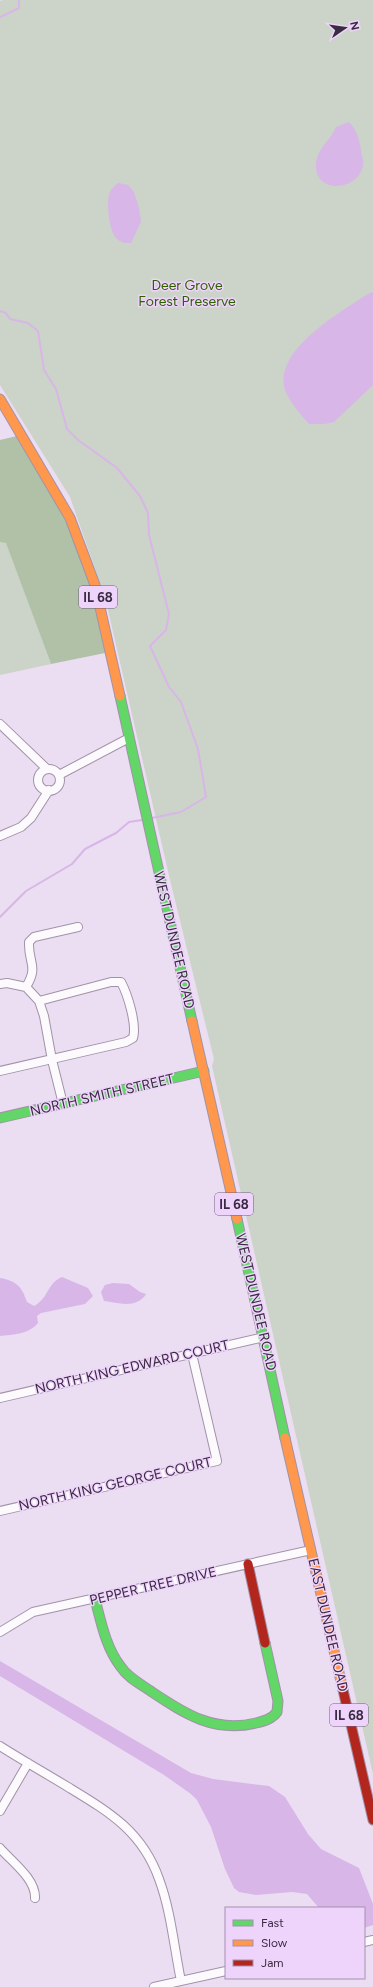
<svg xmlns="http://www.w3.org/2000/svg" width="373" height="1987" viewBox="0 0 373 1987" font-family="Figtree,sans-serif">
  <style>
    .green { fill: #ccd3c8 }
    .forest { fill: #b1c1a8 }
    .water { fill: #d8b6e8 }
    .lines { fill: none; stroke-linecap: round; stroke-linejoin: round }
    .stream { stroke: #d8b6e8; stroke-width: 2 }
    .street-casing { stroke: #a193a7; stroke-width: 10 }
    .fast-casing { stroke: #a193a7; stroke-width: 11 }
    .slow-casing { stroke: #a193a7; stroke-width: 11 }
    .jam-casing { stroke: #a193a7; stroke-width: 11 }
    .street { stroke: #fcfafd; stroke-width: 8 }
    .fast { stroke: #63d668; stroke-width: 9 }
    .slow { stroke: #ff974d; stroke-width: 9 }
    .jam { stroke: #b3261e; stroke-width: 9 }
    .labels { text-anchor: middle; dominant-baseline: central; stroke-width: 3; stroke-linejoin: round; paint-order: stroke }
    .shield { fill: #eed4fb; stroke: #715d7a; stroke-width: 1 }
    .shield-label { font-size: 13px; font-weight: bold; fill: #3b2a43 }
    .park-label { font-size: 14px; fill: #2e5e00; stroke: #eed4fb }
    .street-label { font-size: 14px; fill: #3b2a43; stroke: #eed4fb }
  </style>
  <rect width="100%" height="100%" fill="#ebddf2"/>
  <path class="green" d="M3,0h370v1774l-161,-708 2,-7 -43,-175 -66,-287 -35,-100 -70,-112v-384z
    M0,540l6,2 45,122 -51,11z"/>
  <path class="forest" d="M21,435l63,122 26,95 -59,12 -45,-121 -6,-1v-102z"/>
  <path class="water" d="M349,122c8,8 10,17 12,28 0,4 3,11 2,15 -5,29 -55,29 -46,-7 3,-12 15,-20 19,-31z
    M118,183l10,2 6,7 5,16 2,14 -10,21c-6,0 -10,0 -15,-5 -7,-7 -11,-40 -5,-48 2,-3 5,-5 7,-7z
    M373,292v93l-39,37 -10,2h-15c-8,-9 -23,-26 -25,-38 -6,-38 54,-72 82,-91z
    M62,1277l26,11 5,8 -8,8 -44,9 -4,3 1,7c-9,11 -25,12 -38,13v-58c17,3 22,9 27,24l7,4c15,-8 13,-23 28,-29z
    M113,1283l16,1 11,8 6,2c-9,15 -28,9 -42,7l-3,-9 4,-7z
    M0,1661l191,112 22,6 56,7 16,11 23,37 13,15 38,19 14,36v21l-9,3v-20h-45l-12,-14 -15,-2 -36,3 -17,-3 -5,-4 -9,-19 -14,-42 -14,-27 -6,-6 -27,-19 -164,-99z"/>
  <g class="lines">
    <path class="stream" d="M0,17l19,-9v-8
      M0,311l6,2 4,6 18,4 10,8 6,39 12,19 11,40 11,11 39,28 23,28 8,17 1,22 20,79 -3,16 -16,16 19,41 12,15 17,47 8,48 -25,15 -29,6
      M0,917l26,-26 46,-27 13,-15 31,-16 13,-11 13,-2"/>
    <defs>
      <path id="street" d="M0,724l47,45
        M38 780a11 11 0 1 1 22 0a11 11 0 1 1-22 0Z
        M59,775l70,-37
        M0,836l21,-9 10,-9 18,-28
        M0,984l7,-1 19,4
        M26,987l13,14 5,15 8,44 11,44
        M26,987c13,-21 2,-24 3,-45l5,-5 44,-10
        M0,1071l126,-29 7,-4c4,-13 -5,-43 -12,-56h-10l-72,19
        M0,1398l264,-61
        M0,1511l217,-50 -25,-107
        M0,1632l33,-20 278,-62
        M0,1746c22,14 45,27 68,41 41,25 74,44 91,92 12,32 15,68 22,102
        M0,1811l28,-48
        M0,1848c12,14 36,31 35,50
        M364,1942l9,-2
        M154,1987l72,-16"/>
      <path id="fast" d="M120,696l72,325
        M0,1118l204,-47
        M237,1219l48,219
        M95,1599c6,23 11,49 26,68 7,11 20,17 31,25 33,22 62,41 104,31 8,-2 16,-4 21,-11l1,-11 -13,-58"/>
      <path id="slow" d="M0,399l70,119 25,67 25,111
        M192,1021l45,198
        M285,1438l58,252"/>
      <path id="jam" d="M248,1564l17,79
        M343,1690l30,130"/>
    </defs>
    <use href="#street" class="street-casing"/>
    <use href="#fast" class="fast-casing"/>
    <use href="#slow" class="slow-casing"/>
    <use href="#jam" class="jam-casing"/>
    <use href="#street" class="street"/>
    <use href="#fast" class="fast"/>
    <use href="#slow" class="slow"/>
    <use href="#jam" class="jam"/>
  </g>
  <g class="labels">
    <g class="shield">
      <rect x="79" y="586" width="38" height="22" rx="3"/>
      <rect x="215" y="1193" width="38" height="22" rx="3"/>
      <rect x="330" y="1704" width="38" height="22" rx="3"/>
    </g>
    <g class="shield-label">
      <text x="98" y="597">IL 68</text>
      <text x="234" y="1204">IL 68</text>
      <text x="349" y="1715">IL 68</text>
    </g>
    <g class="park-label">
      <text x="187" y="285">Deer Grove<tspan x="187" dy="16">Forest Preserve</tspan></text>
    </g>
    <g class="street-label">
      <text transform="translate(174 940) rotate(77)">WEST DUNDEE ROAD</text>
      <text transform="translate(102 1095) rotate(-13)">NORTH SMITH STREET</text>
      <text transform="translate(256 1302) rotate(77)">WEST DUNDEE ROAD</text>
      <text transform="translate(132 1367) rotate(-13)">NORTH KING EDWARD COURT</text>
      <text transform="translate(115 1484) rotate(-13)">NORTH KING GEORGE COURT</text>
      <text transform="translate(153 1586) rotate(-13)">PEPPER TREE DRIVE</text>
      <text transform="translate(328 1625) rotate(77)">EAST DUNDEE ROAD</text>
    </g>
  </g>
  <rect x="225" y="1907" width="140" height="72" fill="#eed4fb" stroke="#a690b1"/>
  <rect x="233" y="1920" width="20" height="6" fill="#63d668" stroke="#a690b1"/>
  <text x="261" y="1927" font-size="12" fill="#3b2a43">Fast</text>
  <rect x="233" y="1940" width="20" height="6" fill="#ff974d" stroke="#a690b1"/>
  <text x="261" y="1947" font-size="12" fill="#3b2a43">Slow</text>
  <rect x="233" y="1960" width="20" height="6" fill="#b3261e" stroke="#a690b1"/>
  <text x="261" y="1967" font-size="12" fill="#3b2a43">Jam</text>
  <g transform="translate(345 28) rotate(77)" stroke="#eed4fb" stroke-width="3" paint-order="stroke">
  <path d="M0-3L7 15L0 10L-7 15Z" fill="#3b2a43"/>
  <text y="-6" font-size="11" font-weight="bold" text-anchor="middle" fill="#3b2a43">N</text>
  </g>
</svg>
